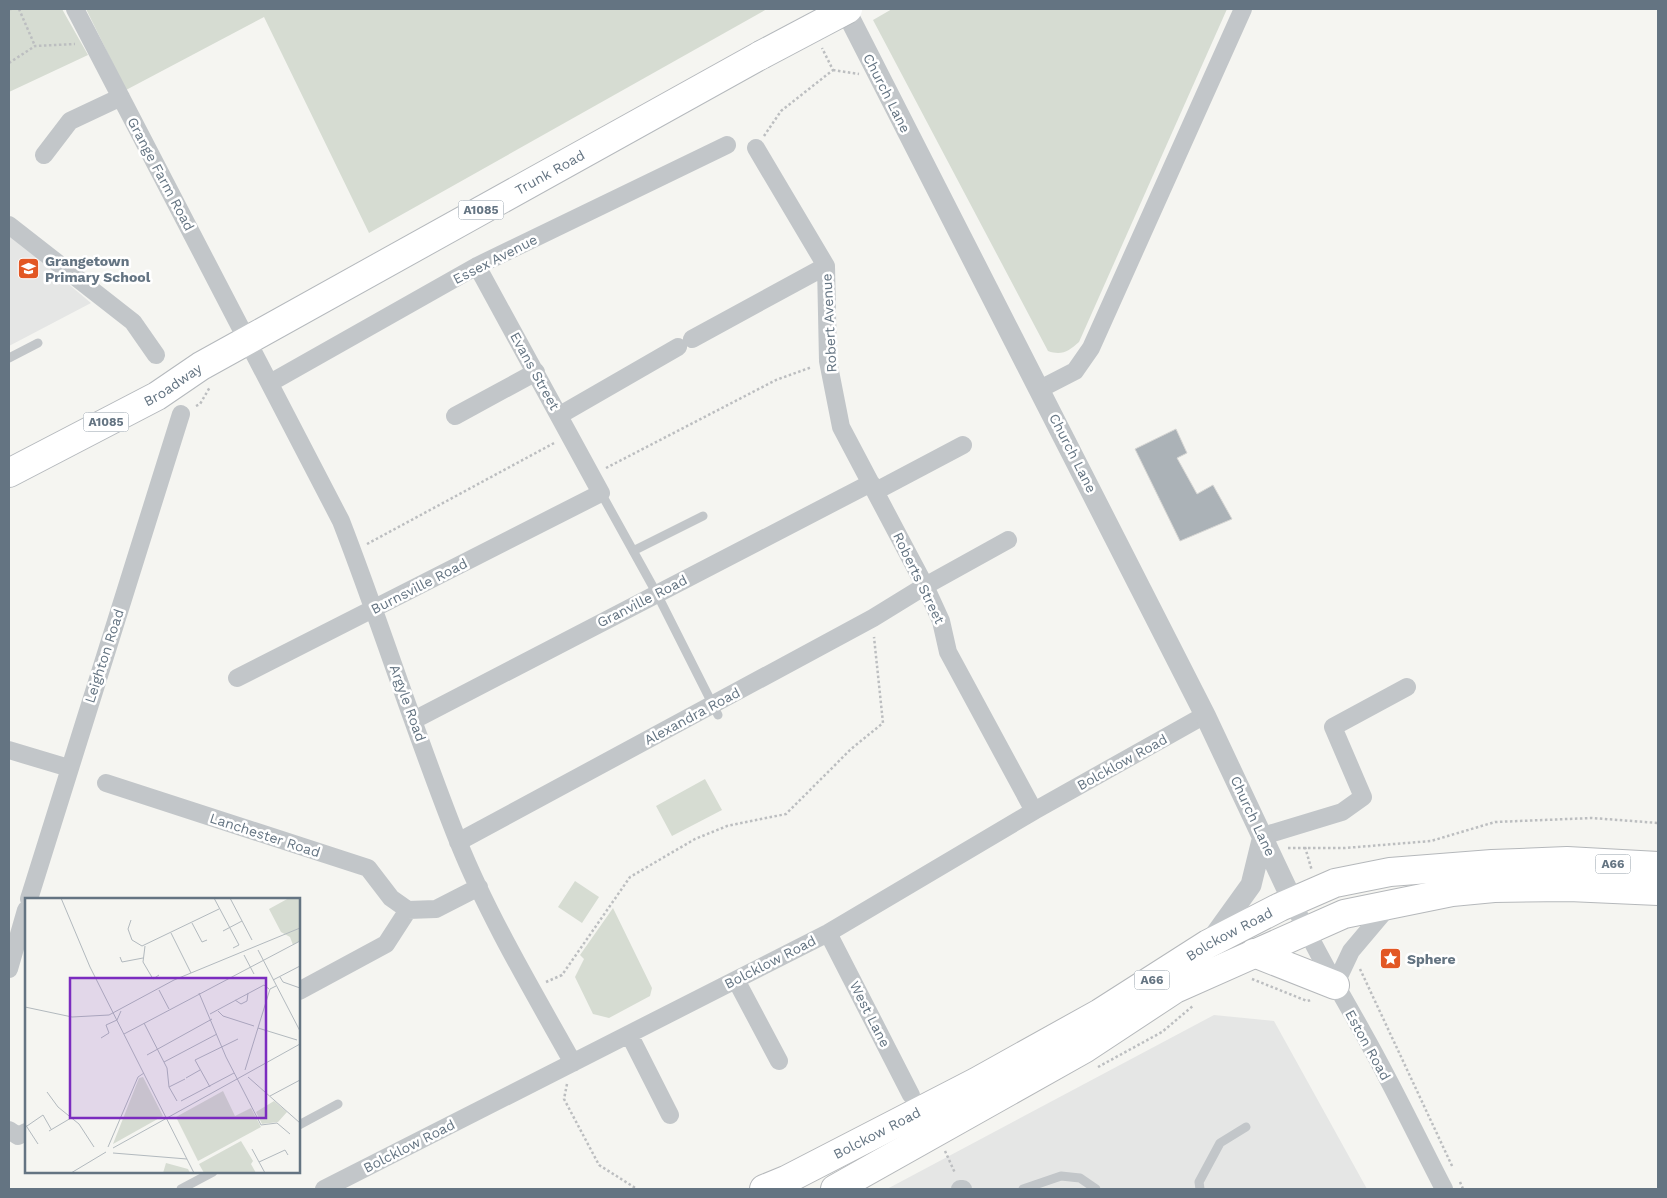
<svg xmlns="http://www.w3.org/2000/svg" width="1667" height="1198" viewBox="0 0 1667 1198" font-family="'Work Sans',sans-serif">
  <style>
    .built { fill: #e5e6e5 }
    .green { fill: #d6dcd2 }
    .building { fill: #abb2b7; stroke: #d6d6d4 }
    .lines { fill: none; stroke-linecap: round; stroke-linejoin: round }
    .primary-casing { stroke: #b5b9bd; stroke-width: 30 }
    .trunk-casing { stroke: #b5b8bb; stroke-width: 30 }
    .path { stroke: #bcbec0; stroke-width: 2.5; stroke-dasharray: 2.5 2.5; stroke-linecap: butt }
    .service { stroke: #c2c6c9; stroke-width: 9 }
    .minor { stroke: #c2c6c9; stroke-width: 18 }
    .tertiary { stroke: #c2c6c9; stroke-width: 21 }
    .primary { stroke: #fff; stroke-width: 28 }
    .trunk { stroke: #fff; stroke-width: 28 }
    .primary-bridge-casing { stroke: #b5b9bd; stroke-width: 30; stroke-linecap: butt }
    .primary-bridge { stroke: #fff; stroke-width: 28 }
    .labels { text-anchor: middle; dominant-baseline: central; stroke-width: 5; stroke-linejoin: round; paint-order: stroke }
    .shield { fill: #fff; stroke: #929ea8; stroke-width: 1 }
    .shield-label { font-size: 12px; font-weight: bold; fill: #647482 }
    .street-label { font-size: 14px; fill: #647482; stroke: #fff }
    .poi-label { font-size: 14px; font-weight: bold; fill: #647482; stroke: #fff; text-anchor: start }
    .inset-road { fill: none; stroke: #b2b9be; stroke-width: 1 }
    .view { fill: #7b2cbf; fill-opacity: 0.15; stroke: #7b2cbf; stroke-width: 2.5 }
    .inset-edge { fill: none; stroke: #647482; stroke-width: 2.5 }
  </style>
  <rect width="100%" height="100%" fill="#f5f5f1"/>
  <path class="built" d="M9,234l82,69 -82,43z
    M1214,1015l60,6 93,168h-480z"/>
  <path class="green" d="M9,9h53l26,46 -79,37z
    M86,9h681l-398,224 -105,-216 -138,73z
    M892,9h335l-148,333c-10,9 -17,14 -31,9l-175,-331z
    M705,779l17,31 -50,26 -16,-30z
    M575,881l24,16 -17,26 -24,-16z
    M613,908l39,80 -2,8 -41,22 -16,-4 -18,-37 9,-18 -4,-4z"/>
  <path class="building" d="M1176,429l11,24 -10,5 20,36 16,-9 19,34 -52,22 -45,-92z"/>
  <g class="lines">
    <defs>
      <g id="primary">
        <path id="s1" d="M9,473l148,-77 44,-30 47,-26 513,-285"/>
      </g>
      <g id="trunk">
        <path d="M1254,953l81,32"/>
        <path id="s2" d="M764,1189l22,-9 190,-98 124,-69 108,-69 72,-37 55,-24 55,-11 102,-8 75,-3 91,5"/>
        <path d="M835,1189l249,-140 91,-60 169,-75 108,-22 42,-4 75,-1 89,4"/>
      </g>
    </defs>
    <use href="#primary" class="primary-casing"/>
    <use href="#trunk" class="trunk-casing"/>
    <path class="path" d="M9,9h3
      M19,9l16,37
      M9,63l26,-17 40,-2
      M833,70l26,4
      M764,136l17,-25 52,-41 -11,-22
      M196,406l4,-2 10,-17
      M606,468l170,-88 36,-13
      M367,544l189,-102
      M1305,847l7,24
      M1288,848h57l86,-7 64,-19 97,-4 66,5
      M1360,969l93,199
      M1252,979l55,22 5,-1
      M546,982l16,-7 68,-98 65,-38 32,-13 59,-12 65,-65 32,-26 -9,-86
      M1098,1067l64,-35 32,-27
      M567,1084l-3,15 35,66 38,24
      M945,1151l10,22
      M1460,1182l3,7"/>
    <path class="service" d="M9,358l29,-15
      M601,493l56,101 61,121
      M633,551l70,-35
      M299,1125l39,-21
      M181,1189l32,-17
      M1023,1189l38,-13 19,2 16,11
      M1200,1189l-1,-7 21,-39 26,-16"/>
    <path class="minor" d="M75,9l266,512c41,106 75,215 117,320 30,75 76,152 115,222
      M756,148l70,118 2,95 13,66 84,159 16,35 7,31 86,159
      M44,155l26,-34 51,-24
      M9,225l124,97 23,33
      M692,339l134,-73
      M270,383l207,-117 250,-121
      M1040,389l35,-18 16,-23 152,-339
      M560,415l118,-68
      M455,416l81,-44
      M876,491l87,-46
      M237,678l364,-185 -124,-227
      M414,720l457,-237
      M9,750l60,18
      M106,783l262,85 23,30 17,12
      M1263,836l79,-24 21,-15 -30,-70 74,-40
      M458,842l415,-224 52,-32 83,-46
      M29,899l152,-485
      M1293,902c20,46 46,87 70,131 29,51 54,104 81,156
      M828,933l83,162
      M9,969l17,-59
      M736,980l43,81
      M1335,985l16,-34 38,-45
      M299,991l87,-47 22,-34 28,-1 43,-22
      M629,1034l41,81
      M9,1130l9,6 8,-4
      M324,1189l504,-256 206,-122 171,-96
      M960,1189h3"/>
    <path class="tertiary" d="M845,9l360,706 88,187
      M1210,942l41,-57 12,-49"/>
    <use href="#primary" class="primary"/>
    <use href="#trunk" class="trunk"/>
    <defs>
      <path id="primary-bridge" d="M761,55l87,-46"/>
    </defs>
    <use href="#primary-bridge" class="primary-bridge-casing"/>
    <use href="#primary-bridge" class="primary-bridge"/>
  </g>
  <defs>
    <symbol id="school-square" viewBox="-11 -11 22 22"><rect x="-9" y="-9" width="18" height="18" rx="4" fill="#e25724" stroke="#fff"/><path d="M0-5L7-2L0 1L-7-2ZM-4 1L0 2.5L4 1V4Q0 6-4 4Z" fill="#fff"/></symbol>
    <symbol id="sight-square" viewBox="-11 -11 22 22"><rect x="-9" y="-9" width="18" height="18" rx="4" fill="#e25724" stroke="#fff"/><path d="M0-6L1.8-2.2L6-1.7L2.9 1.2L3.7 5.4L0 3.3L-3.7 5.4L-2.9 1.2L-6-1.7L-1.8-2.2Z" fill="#fff"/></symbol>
  </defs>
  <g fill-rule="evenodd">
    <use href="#school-square" x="16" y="256" width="25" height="25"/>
    <use href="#sight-square" x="1378" y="946" width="25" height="25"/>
  </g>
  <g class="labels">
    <g class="shield">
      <rect x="458.5" y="200.5" width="45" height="19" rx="4"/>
      <rect x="83.5" y="412.5" width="45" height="19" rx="4"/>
      <rect x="1595.5" y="854.5" width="35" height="19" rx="4"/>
      <rect x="1134.5" y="970.5" width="35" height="19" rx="4"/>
    </g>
    <g class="shield-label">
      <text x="481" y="210">A1085</text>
      <text x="106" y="422">A1085</text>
      <text x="1613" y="864">A66</text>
      <text x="1152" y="980">A66</text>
    </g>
    <g class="street-label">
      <text transform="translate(887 93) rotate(63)">Church Lane</text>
      <text stroke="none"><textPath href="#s1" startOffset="619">Trunk Road</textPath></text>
      <text transform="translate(161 174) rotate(62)">Grange Farm Road</text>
      <text transform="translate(495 259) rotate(-27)">Essex Avenue</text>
      <text transform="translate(829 323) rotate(-93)">Robert Avenue</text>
      <text transform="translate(535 371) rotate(61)">Evans Street</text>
      <text stroke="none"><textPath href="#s1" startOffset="186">Broadway</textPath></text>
      <text transform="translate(1073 453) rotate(63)">Church Lane</text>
      <text transform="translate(919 578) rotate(64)">Roberts Street</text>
      <text transform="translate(419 586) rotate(-27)">Burnsville Road</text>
      <text transform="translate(642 601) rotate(-27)">Granville Road</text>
      <text transform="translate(104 656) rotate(-72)">Leighton Road</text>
      <text transform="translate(408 703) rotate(70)">Argyle Road</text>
      <text transform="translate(692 716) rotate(-28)">Alexandra Road</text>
      <text transform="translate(1122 762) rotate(-29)">Bolcklow Road</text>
      <text transform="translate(1253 816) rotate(65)">Church Lane</text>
      <text transform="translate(265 835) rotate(18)">Lanchester Road</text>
      <text stroke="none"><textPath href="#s2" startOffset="531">Bolckow Road</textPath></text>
      <text transform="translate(770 962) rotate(-27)">Bolcklow Road</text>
      <text transform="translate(870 1014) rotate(63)">West Lane</text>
      <text transform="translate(1368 1045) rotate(61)">Eston Road</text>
      <text stroke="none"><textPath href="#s2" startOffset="126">Bolckow Road</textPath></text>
      <text transform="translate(409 1146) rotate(-27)">Bolcklow Road</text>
    </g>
    <g class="poi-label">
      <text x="45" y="261">Grangetown<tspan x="45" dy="16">Primary School</tspan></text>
      <text x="1407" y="959">Sphere</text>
    </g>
  </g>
  <g transform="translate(25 898)">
    <rect width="275" height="275" fill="#f5f5f1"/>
    <path d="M264,0h11v43l-7,4 -3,-8 -9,-5 -12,-23zM118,179l20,39 -50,28 26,-66zM198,193l12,25 16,-8 10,19 -63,34 -22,-44zM249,203l13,11 -9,10 -16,2 -6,-12zM216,243l12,20 -2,3 5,9h-52l-5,-9zM141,265l22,6 2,4h-27z" fill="#d6dcd2"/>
    <path class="inset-road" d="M36,0l29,69 104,206M189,0l25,47 -6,3M205,0l22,42M106,22l-3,9 4,11 10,6 77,-37M167,25l10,19 5,-2M198,33l19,-10M146,35l20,40M120,48l-2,16 10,17 6,-4M233,52l42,81M219,57l10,19M95,59l2,5 21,-4M255,79l3,5 17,6M248,82l27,-14M134,92l10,19M174,95l27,64 35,68 16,-2 13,11M210,102l6,4 6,-3 1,-8M0,109l47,10 37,-2 65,-35 126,-52M193,113l5,5 31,10M185,116l54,-29 5,4M119,125l23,45 2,19 8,14M233,130l39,12M99,136l176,-93M76,140l8,-5 -3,-8 11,-5 4,-9M122,157l65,-36M139,164l53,-28M220,172l25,-81 6,-3M223,179l52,46M161,180l14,-8M144,189l16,-8M185,189l-15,-27 43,-21M22,194l11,15 21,17 15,23M245,198l30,-16M156,203l53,-28M0,226l13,20M2,228l16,-11 8,14M24,233l22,-13M83,249l30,-70 6,-4M88,250l187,-104M227,251l13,24M88,255l74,6M234,264l26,-12 3,5M46,275l35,-21"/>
    <path class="view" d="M45,80h196v140h-196z"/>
    <rect width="275" height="275" class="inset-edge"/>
  </g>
  <rect width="1667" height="1198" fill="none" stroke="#647482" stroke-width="20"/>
</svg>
